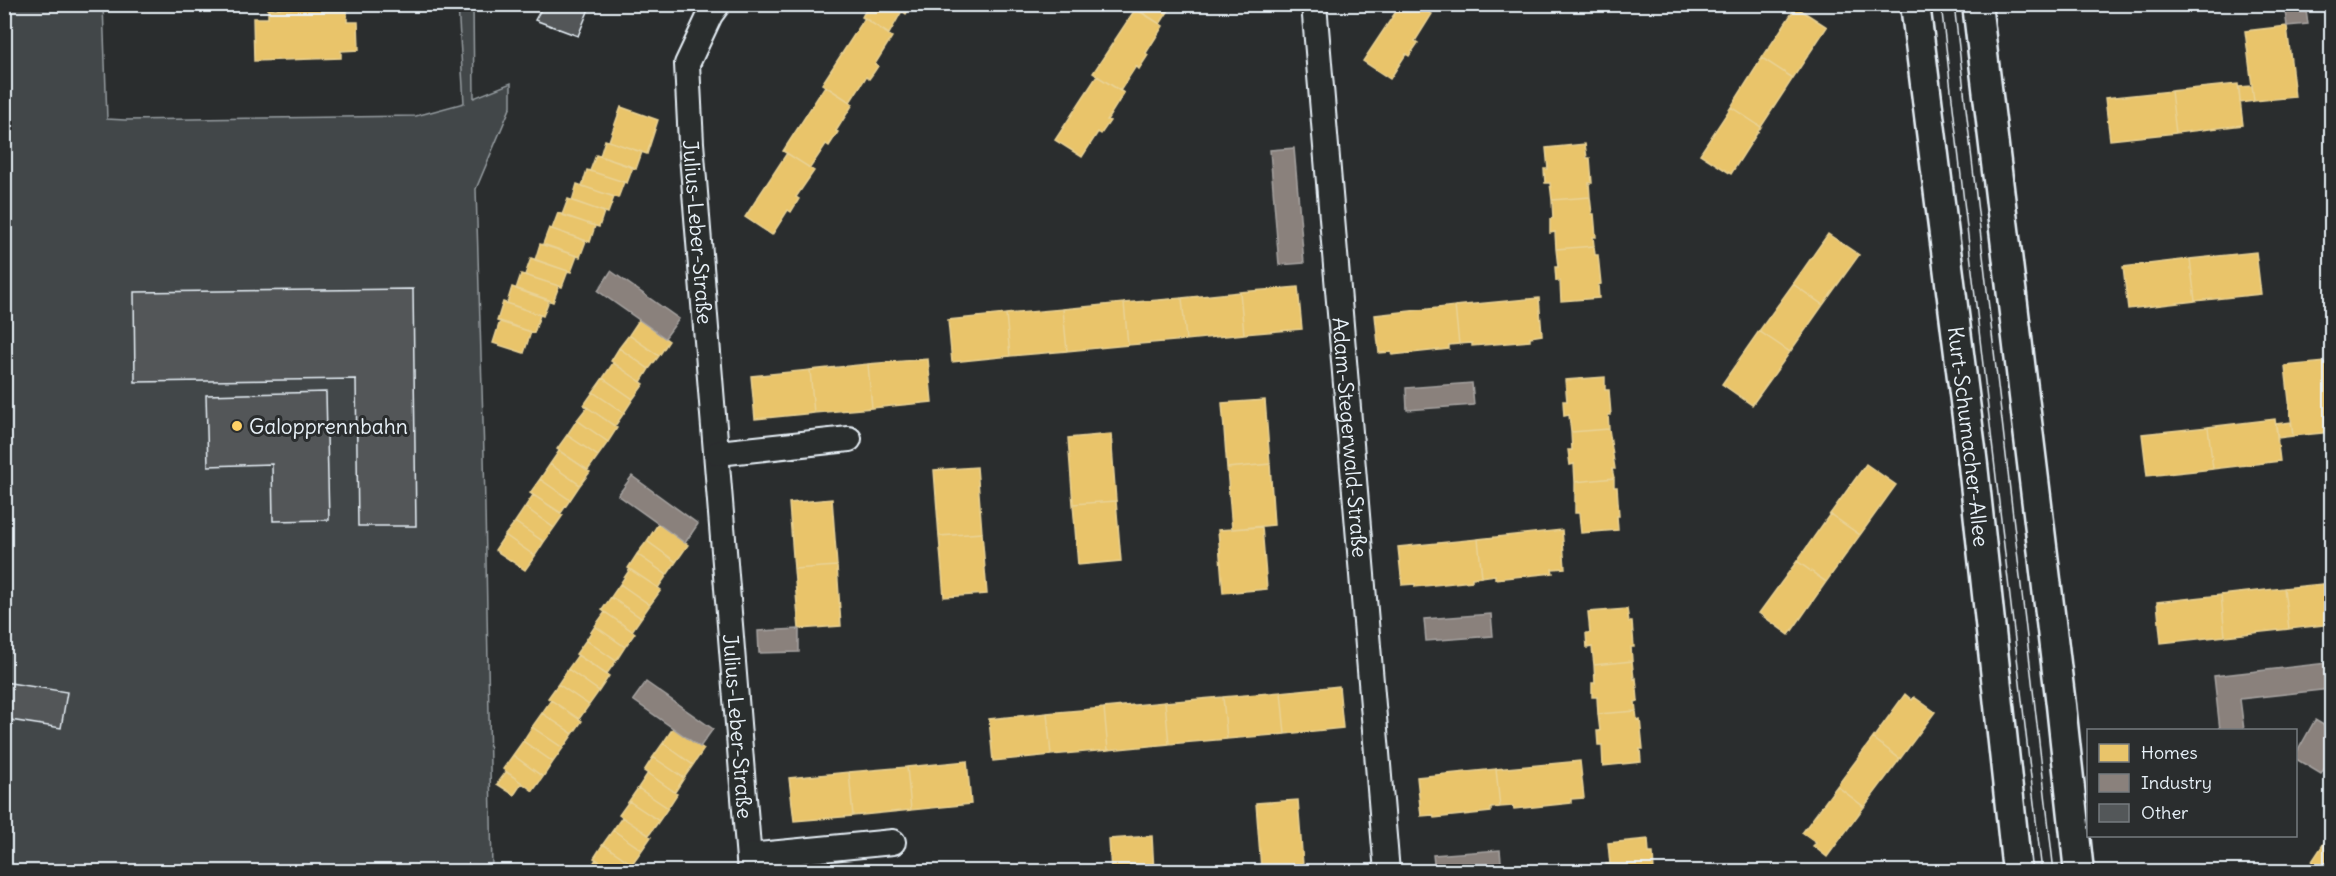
<svg xmlns="http://www.w3.org/2000/svg" width="2336" height="876" viewBox="0 0 2336 876" font-family="Delius,sans-serif">
  <style>
    .green { fill: #424648; stroke: #959ca0; stroke-width: 1.5 }
    .homes { fill: #e9c46a; stroke: #e9d295; stroke-width: 1.5 }
    .industry { fill: #8a817c; stroke: #a6a3a1; stroke-width: 1.5 }
    .building { fill: #535759; stroke: #e8f1f8; stroke-width: 1.5 }
    .lines { fill: none; stroke-linecap: round; stroke-linejoin: round }
    .minor-casing { stroke: #e8f1f8; stroke-width: 28 }
    .tertiary-casing { stroke: #e8f1f8; stroke-width: 33 }
    .minor { stroke: #2a2d2e; stroke-width: 24 }
    .tertiary { stroke: #2a2d2e; stroke-width: 28 }
    .tram { stroke: #e8f1f8; stroke-width: 1.5 }
    .poi-dot { fill: #ffd166; stroke: #2a2d2e; stroke-width: 2 }
    .labels { text-anchor: middle; dominant-baseline: central; stroke-width: 6; stroke-linejoin: round; paint-order: stroke }
    .street-label { font-size: 21px; fill: #e8f1f8; stroke: #2a2d2e }
    .poi-label { font-size: 21px; fill: #e8f1f8; stroke: #2a2d2e; text-anchor: start }
  </style>
  <rect width="100%" height="100%" fill="#2a2d2e"/>
  <filter id="ink" filterUnits="userSpaceOnUse"><feTurbulence type="fractalNoise" baseFrequency=".0167" numOctaves="2"/><feDisplacementMap in="SourceGraphic" scale="12" xChannelSelector="R" yChannelSelector="G"/><feConvolveMatrix kernelMatrix="1 2 1 2 8 2 1 2 1" color-interpolation-filters="sRGB"/></filter>
  <g filter="url(#ink)">
    <path class="green" d="M5,5h98l4,114 18,1 291,-4 48,-13 -6,-98h15l1,93 37,-15v23l-35,83 8,266 8,416 -487,1z"/>
    <path class="homes" d="M869,4h43l-6,10 -4,-3 -13,23 -27,-17z
      M1134,4h39l-13,20 -28,-17z
      M1401,4h16l15,10 -17,27 3,2 -9,13 -3,-2 -16,25 -27,-18z
      M1417,4h16l-5,8z
      M347,7v15h11l1,28 -18,1v7l-87,3 -1,-43h15v-9z
      M1796,7l31,20 -34,51 -31,-20z
      M1136,8l27,18 -17,27 2,2 -9,14 -3,-3 -16,25 -27,-18z
      M865,18l27,19 -17,27 3,2 -4,6 -5,7 -3,-2 -16,25 -28,-18z
      M2287,26l8,71 -41,4 -9,-70z
      M1762,58l31,20 -32,49 -30,-20z
      M1097,76l27,17 -17,27 3,1 -9,13 -3,-2 -16,25 -27,-17z
      M2238,84l5,41 -67,8 -5,-42z
      M825,86l28,18 -17,27 2,1 -9,14 -3,-2 -16,24 -27,-17z
      M2252,86l2,15 -14,2 -1,-16z
      M2171,91l5,42 -66,7 -5,-42z
      M621,107l37,13 -11,34 -38,-13z
      M1731,107l30,20 -30,47 -31,-20z
      M605,140l37,12 -6,17 -36,-13z
      M1585,144l2,14h3l2,25h-3l1,14 -38,3 -2,-17h-5l-1,-14h4l-2,-21z
      M787,153l27,18 -18,26 3,2 -8,13 -3,-2 -16,25 -27,-18z
      M596,155l37,12 -6,16 -37,-12z
      M587,170l37,12 -6,16 -36,-12z
      M577,184l37,13 -6,16 -36,-12z
      M1590,197l2,17h2l2,23h-3l1,9 -38,3 -1,-17 -5,1v-14l3,-1 -1,-18z
      M568,199l36,13 -5,15 -37,-12z
      M558,213l37,13 -5,16 -38,-13z
      M549,228l37,13 -6,16 -37,-13z
      M1828,234l31,21 -36,50 -30,-21z
      M540,244l37,12 -6,16 -36,-12z
      M1594,246l1,9h3l3,29 -3,1 1,13 -38,3 -1,-20h-4l-1,-14h3l-2,-18z
      M2256,252l5,42 -66,7 -5,-42z
      M531,258l37,13 -6,16 -37,-12z
      M2190,259l5,42 -67,8 -5,-42z
      M521,274l38,12 -6,16 -37,-13z
      M1793,284l30,21 -33,47 -31,-21z
      M512,287l37,13 -6,16 -36,-13z
      M1298,287l4,42 -58,5 -4,-42z
      M1240,292l4,42 -58,6 -4,-42z
      M1182,298l4,42 -58,5 -4,-42z
      M1539,298l3,37 -12,2v4l-58,5v-3l-13,1 -4,-38z
      M503,302l37,13 -6,18 -37,-12z
      M1124,303l4,42 -61,6 -4,-42z
      M1455,306l4,38 -10,1v4l-57,6 -1,-3 -12,1 -4,-38z
      M1063,309l4,42 -57,5 -4,-42z
      M1006,314l4,42 -58,6 -4,-42z
      M639,320l30,21 -10,15 -30,-21z
      M500,321l31,11 -7,21 -31,-10z
      M1759,331l31,21 -38,53 -30,-21z
      M629,335l30,21 -10,13 -30,-21z
      M619,348l30,21 -8,13 -30,-21z
      M928,359l4,43 -60,6 -4,-44z
      M2326,362l6,43v27l-39,4 -8,-70z
      M613,363l31,21 -11,15 -30,-21z
      M868,364l4,44 -58,5 -4,-43z
      M810,370l4,43 -59,6 -4,-43z
      M1605,377v13h4l2,25h-3l1,14 -38,3 -2,-17 -5,1 -1,-15h4l-2,-21z
      M603,378l30,21 -9,14 -31,-21z
      M593,392l31,21 -9,13 -31,-21z
      M1265,400l5,64 -43,4 -5,-65z
      M587,407l30,21 -9,14 -31,-22z
      M2275,419l5,42 -67,8 -5,-42z
      M577,420l31,22 -10,14 -31,-21z
      M2291,422l2,14 -15,2 -2,-14z
      M2208,427l5,42 -66,7 -5,-42z
      M1609,429l6,40h-3l2,9 -39,4 -1,-18 -4,1 -2,-15h4l-1,-18z
      M1111,434l5,67 -43,3 -5,-66z
      M567,435l31,21 -10,14 -31,-21z
      M559,451l31,21 -10,13 -30,-21z
      M550,464l30,21 -10,15 -30,-21z
      M1270,464l4,61 -42,4 -5,-61z
      M1866,464l30,21 -36,50 -30,-21z
      M977,467l5,66 -43,3 -5,-66z
      M1614,478v9h3l2,29h-2l1,14 -37,3 -2,-20h-4v-31z
      M540,479l30,21 -9,13 -31,-20z
      M533,495l30,20 -9,13 -29,-21z
      M832,499l5,67 -43,3 -5,-66z
      M1116,501l5,60 -43,4 -5,-61z
      M525,507l29,21 -10,14 -29,-20z
      M1830,514l30,21 -34,47 -29,-21z
      M515,522l29,20 -9,14 -30,-21z
      M658,524l30,21 -12,17 -29,-21z
      M1262,527l5,62 -44,4 -5,-63z
      M1562,530l3,38 -13,1 1,4 -58,6v-4l-13,2 -4,-38z
      M982,533l5,61 -43,3 -5,-61z
      M505,535l30,21 -10,14 -30,-20z
      M1478,539l4,38 -10,1v3l-57,6v-3l-13,1 -4,-38z
      M647,541l29,21 -9,13 -30,-21z
      M637,554l30,21 -9,13 -30,-20z
      M1797,561l29,21 -37,53 -30,-22z
      M837,566l4,60 -42,3 -5,-60z
      M630,569l31,21 -11,15 -30,-21z
      M2332,583v41l-43,5 -5,-41z
      M620,584l30,21 -9,13 -30,-21z
      M2284,588l5,41 -64,7 -4,-41z
      M2221,595l4,41 -64,7 -4,-41z
      M611,597l30,21 -9,13 -30,-21z
      M1627,609l2,13h3l2,25h-3l1,14 -38,4 -2,-18 -5,1 -1,-15h4l-2,-21z
      M605,612l30,21 -10,14 -30,-21z
      M595,626l30,21 -9,14 -30,-21z
      M586,640l30,21 -10,14 -30,-21z
      M578,655l31,21 -10,15 -31,-22z
      M1632,661l2,18 2,-1 2,23 -3,1 1,9 -38,3 -1,-17h-5v-14h3l-1,-18z
      M568,669l31,22 -10,14 -31,-21z
      M558,684l31,21 -10,14 -31,-21z
      M1339,686l4,42 -58,6 -4,-42z
      M1281,692l4,42 -58,5 -4,-42z
      M1905,694l7,6 2,-3 21,15 -35,47 -27,-21z
      M1223,697l4,42 -58,5 -4,-42z
      M551,700l31,21 -9,13 -31,-21z
      M1165,702l4,42 -61,6 -4,-42z
      M1104,708l4,42 -57,5 -4,-42z
      M1636,711l1,9 3,-1 3,30h-3l1,13 -38,4 -1,-21h-4l-1,-14h3l-2,-17z
      M542,713l31,21 -10,14 -31,-21z
      M1047,713l4,42 -58,6 -4,-42z
      M532,727l31,21 -10,14 -30,-21z
      M673,728l31,21 -11,16 -30,-22z
      M1873,738l27,21 -36,48 -27,-21z
      M523,741l30,21 -10,15 -30,-22z
      M663,743l30,22 -9,13 -31,-21z
      M513,755l30,22 -10,14 -30,-22z
      M653,757l31,21 -9,14 -31,-21z
      M967,761l4,43 -60,6 -4,-43z
      M1580,761l4,37 -13,1v4l-57,6 -1,-3 -13,1 -4,-38z
      M907,767l4,43 -58,6 -4,-44z
      M1496,769l4,38 -9,1v4l-57,6 -1,-3 -12,1 -4,-39z
      M506,772l16,11 -8,12 -17,-11z
      M849,772l4,44 -59,5 -5,-43z
      M648,773l29,21 -9,14 -30,-20z
      M1837,786l27,21 -37,50 -14,-11 3,-3 -14,-10z
      M638,788l30,20 -9,13 -30,-20z
      M1298,800l5,65 -42,3 -5,-65z
      M629,801l30,20 -10,14 -30,-20z
      M622,817l29,20 -9,13 -29,-20z
      M613,830l29,20 -10,14 -29,-20z
      M2332,831v41h-27z
      M1152,836l2,36h-43l-2,-33z
      M1648,839l1,14h4l1,19h-47l-1,-8h4l-2,-21z
      M603,844l29,20 -5,8h-13l-20,-14z
      M596,859l18,13h-26z
      M1303,865l1,7h-42l-1,-4z
      M1015,867l1,5h-43v-2z"/>
    <path class="industry" d="M2284,4h21l3,20 -21,2z
      M1294,148l10,115 -25,2 -9,-115z
      M611,271l68,48 -14,19 -67,-47z
      M2332,323v38l-6,1 -2,-38z
      M1472,383l2,22 -67,5 -1,-22z
      M632,476l66,48 -13,19 -67,-48z
      M1491,614l2,22 -67,5 -2,-22z
      M799,629v23l-40,1 -1,-22z
      M2327,663l3,26 -90,10 4,31h-24l-6,-54z
      M646,682l67,47 -13,18 -67,-47z
      M2315,720l17,10v26l-11,18 -25,-15v-5z
      M1500,850l2,22h-67l-2,-17z"/>
    <path class="building" d="M544,4h47l-13,32 -43,-16z
      M413,289l3,237h-58l-2,-147 -221,3 -1,-90z
      M326,392l3,128 -56,1 -1,-57 -64,2 -2,-71z
      M4,682l63,10 -6,36 -57,-9z"/>
    <g class="lines">
      <defs>
        <g id="minor">
          <path id="s1" d="M718,4l-8,11 -23,49 4,79 59,729"/>
          <path id="s2" d="M1314,4l73,868"/>
          <path d="M718,453l131,-14"/>
          <path d="M749,856l144,-14"/>
        </g>
        <g id="tertiary">
          <path id="s3" d="M1915,4l58,461 44,407"/>
          <path d="M1977,4l84,701 18,167"/>
        </g>
      </defs>
      <use href="#minor" class="minor-casing"/>
      <use href="#tertiary" class="tertiary-casing"/>
      <use href="#minor" class="minor"/>
      <use href="#tertiary" class="tertiary"/>
      <path class="tram" d="M1941,4l101,868
        M1954,4l100,868"/>
    </g>
  </g>
  <circle class="poi-dot" cx="237" cy="426" r="6"/>
  <g class="labels">
    <g class="street-label">
      <text stroke="none"><textPath href="#s1" startOffset="236">Julius-Leber-Straße</textPath></text>
      <text stroke="none"><textPath href="#s2" startOffset="435">Adam-Stegerwald-Straße</textPath></text>
      <text stroke="none"><textPath href="#s3" startOffset="436">Kurt-Schumacher-Allee</textPath></text>
      <text stroke="none"><textPath href="#s1" startOffset="732">Julius-Leber-Straße</textPath></text>
    </g>
    <g class="poi-label">
      <text x="249" y="426">Galopprennbahn</text>
    </g>
  </g>
  <rect width="2336" height="876" fill="none" stroke="#2a2d2e" stroke-width="24"/>
  <rect x="12" y="12" width="2312" height="852" fill="none" stroke="#e8f1f8" stroke-width="2" filter="url(#ink)"/>
  <rect x="2087" y="729" width="210" height="108" fill="#2a2d2e" stroke="#767b7f" stroke-width="1.5"/>
  <rect x="2099" y="744" width="30" height="18" fill="#e9c46a" stroke="#767b7f" stroke-width="1.5"/>
  <text x="2141" y="759" font-size="18" fill="#e8f1f8">Homes</text>
  <rect x="2099" y="774" width="30" height="18" fill="#8a817c" stroke="#767b7f" stroke-width="1.5"/>
  <text x="2141" y="789" font-size="18" fill="#e8f1f8">Industry</text>
  <rect x="2099" y="804" width="30" height="18" fill="#535759" stroke="#767b7f" stroke-width="1.5"/>
  <text x="2141" y="819" font-size="18" fill="#e8f1f8">Other</text>
</svg>
